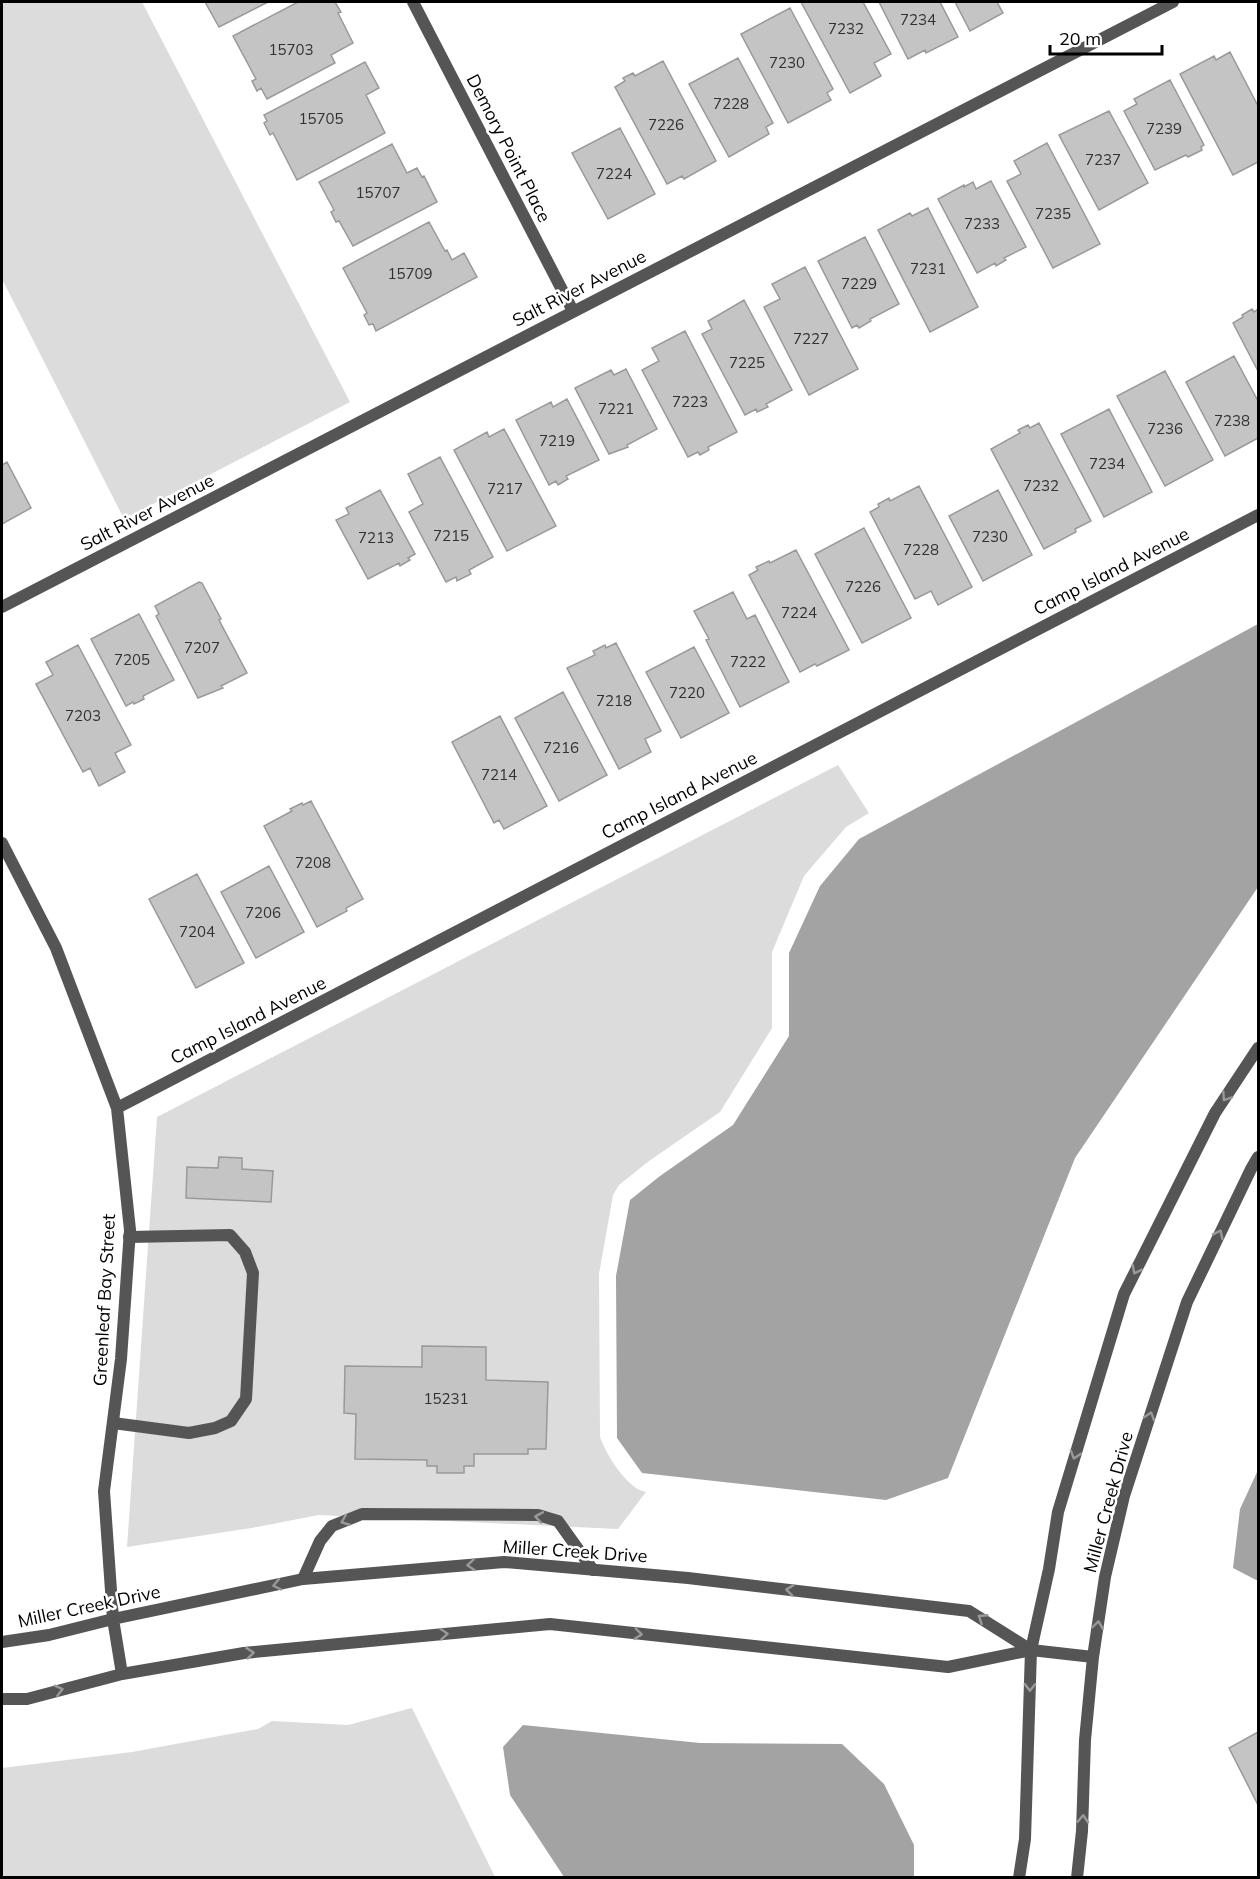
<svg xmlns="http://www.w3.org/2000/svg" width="1260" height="1879" viewBox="0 0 1260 1879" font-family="Mulish,sans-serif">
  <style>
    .green { fill: #dcdcdc }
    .water { fill: #a3a3a3 }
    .building { fill: #c4c4c4; stroke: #999; stroke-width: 1.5 }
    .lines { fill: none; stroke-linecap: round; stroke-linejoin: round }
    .lane { stroke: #555; stroke-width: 12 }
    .street { stroke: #555; stroke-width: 12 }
    .oneway { stroke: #999 }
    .labels { text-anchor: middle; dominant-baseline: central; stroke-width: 5; stroke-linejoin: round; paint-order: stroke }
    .number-label { font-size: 15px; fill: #313131 }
    .street-label { font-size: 18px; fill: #000; stroke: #fff }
  </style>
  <rect width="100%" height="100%" fill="#fff"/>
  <path class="green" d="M2,2h140l208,400 -226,117 -122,-240z
    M838,765l31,48 -23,14 -42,49 -32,76v76l-52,84 -71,49 -30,24 -6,10 -14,79 1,163c6,17 27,52 46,55l-28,37 -299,-14 -62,12 -130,20 30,-430z
    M412,1708l83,169h-493v-109l130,-16 126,-23 14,-8 76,4z"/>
  <path class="water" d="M1258,624v263l-183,271 -127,320 -62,22 -244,-27 -25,-35 -1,-162 14,-76 30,-24 73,-51 56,-89v-83l31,-67 39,-47z
    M1258,1470v111l-25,-13 7,-59z
    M523,1725l177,18 142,1 42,40 30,61v32h-350l-54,-82 -7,-48z"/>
  <path class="building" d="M205,2h63l-49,25z
    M298,2h37l6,10 -3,1 15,30 -22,12 4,8 -68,36 -6,-11 -4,3 -5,-10 4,-2 -23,-43z
    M801,2h62l28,52 -17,9 7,13 -31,17z
    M879,2h61l18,35 -32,16 -1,-3 -17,9z
    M955,2h42l6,11 -33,18z
    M790,8l43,81 -6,4 4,7 -43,23 -47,-89z
    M1230,52l28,54v56l-25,13 -53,-101 34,-18 2,4z
    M738,58l35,65 -7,4 3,7 -40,23 -40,-73z
    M663,61l53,100 -32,18 -2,-3 -15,8 -52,-97 10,-6 -2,-3 10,-5 2,3z
    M365,62l14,26 -13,7 19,38 -88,47 -24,-47 -3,2 -6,-12 3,-2 -3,-6z
    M1170,80l34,65 -3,2 1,3 -14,7 -2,-2 -31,15 -31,-59 13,-7 -3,-5z
    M1109,111l39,72 -49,27 -40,-75z
    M620,128l35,66 -47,25 -36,-66z
    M1047,143l53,101 -47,24 -46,-87 14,-7 -7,-13z
    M392,144l15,29 10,-5 5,9 2,-1 13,26 -84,44 -14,-25 -3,1 -5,-10 3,-2 -15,-28z
    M991,181l35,66 -22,11 2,2 -10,6 -1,-3 -18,10 -39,-74 26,-14v2l9,-5 3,7z
    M928,208l50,99 -48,25 -52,-102 32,-17 2,3z
    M429,222l16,29 2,-1 5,10 12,-7 13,24 -101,54 -3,-7 -4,1 -5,-10 3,-2 -24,-45z
    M865,237l34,67 -29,15 1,2 -12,7 -2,-3 -5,3 -34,-67z
    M805,267l53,102 -49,26 -45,-88 16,-8 -8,-15z
    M744,300l48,90 -26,14 2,3 -11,5 -1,-3 -11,6 -43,-81 10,-5 -4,-8z
    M1252,309l2,3 4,-3v62l-25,-48 10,-6 -1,-2z
    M685,331l52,101 -29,15 1,3 -9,5 -2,-3 -10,5 -46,-87 17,-9 -7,-13z
    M1234,356l24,45v37l-33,18 -39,-74z
    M626,369l31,60 -30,16 1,2 -19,7 -34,-66 36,-18 3,5z
    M1165,371l48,89 -48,26 -48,-90z
    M567,399l32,61 -33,16 2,3 -10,6 -2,-4 -7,4 -33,-65 35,-18 2,5z
    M1109,409l43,83 -48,25 -43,-83z
    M1039,423l52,98 -16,8 1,3 -32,17 -53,-100 29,-16 -2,-3 10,-5 2,3z
    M504,429l52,97 -49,25 -53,-101 33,-18 2,5z
    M440,457l53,100 -24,13 2,4 -14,7 -1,-4 -10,5 -37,-70 14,-8 -15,-30z
    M7,462l24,46 -29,16v-59z
    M919,486l53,101 -34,18 -7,-14 -16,8 -45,-87 9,-5 -1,-3 11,-6 1,3z
    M380,490l35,64 -7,4 2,2 -10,6 -1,-3 -31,16 -32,-59 13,-6 -3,-6z
    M998,490l34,65 -49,26 -34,-65z
    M864,528l47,90 -49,25 -47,-89z
    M796,550l53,100 -32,16 -2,-2 -15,8 -51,-97 9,-5 -2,-3 13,-6 1,2z
    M199,582l3,1 19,36 -2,1 28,53 -26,13 2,2 -25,10 -42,-82 3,-2 -4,-8z
    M733,592l14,27 8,-4 34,67 -49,25 -34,-67 3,-1 -15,-28z
    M139,614l35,66 -31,16 1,3 -10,5 -1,-2 -7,4 -35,-67z
    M616,643l45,88 -16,8 6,13 -32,17 -52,-101 28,-13 -2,-4 12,-6 1,3z
    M78,645l53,100 -16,8 10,19 -26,14 -9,-18 -7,4 -47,-88 17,-9 -7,-13z
    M694,647l35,66 -48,25 -35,-66z
    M563,692l44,83 -48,26 -44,-83z
    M500,716l47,90 -43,23 -5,-9 -5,3 -42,-81z
    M311,801l52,98 -17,9 1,3 -30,16 -53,-101 28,-15 -2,-2 12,-6 1,2z
    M269,866l35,66 -48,26 -35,-66z
    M197,874l47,89 -48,25 -47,-89z
    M219,1157l23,1v11l31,2 -2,31 -85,-4 1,-31 31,1z
    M422,1346l64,1v33l62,2 -2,67h-18v5h-54v12h-10v7h-27v-7h-10v-6l-72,-1 1,-45 -12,-1 1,-47 77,1z
    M1258,1732v73l-29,-57z"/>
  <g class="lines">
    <path class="lane" d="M113,1423l76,10 26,-5 16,-7 15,-22 7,-126 -8,-21 -15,-17 -101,2
      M303,1579l17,-38 12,-15 30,-12 176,1 20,6 35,49"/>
    <path class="street" d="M413,2l160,309
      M2,607l1171,-605
      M2,843l54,105 61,160 13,122 -9,129 -17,132 9,128 9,55
      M117,1108l1141,-593
      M2,1642l47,-7 64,-16 190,-40 201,-17 184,16 281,33 62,39
      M2,1699h25l95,-25 122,-21 306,-29 398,43 83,-17 62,7
      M1019,1878l6,-39 6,-189 18,-81 9,-57 66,-218 91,-181 43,-65
      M1077,1878l5,-47 3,-91 8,-83 12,-80 19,-81 63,-194 64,-133 7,-12"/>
  </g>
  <defs><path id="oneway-chevron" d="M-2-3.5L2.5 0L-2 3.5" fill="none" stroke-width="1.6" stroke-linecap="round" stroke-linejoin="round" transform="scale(1.5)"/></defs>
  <g class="oneway">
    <use href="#oneway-chevron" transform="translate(1226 1097) rotate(124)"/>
    <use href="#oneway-chevron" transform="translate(1219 1234) rotate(-64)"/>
    <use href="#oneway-chevron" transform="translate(1136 1270) rotate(117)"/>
    <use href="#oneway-chevron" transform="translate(1150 1416) rotate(-72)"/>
    <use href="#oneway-chevron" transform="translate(1075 1455) rotate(107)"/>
    <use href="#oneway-chevron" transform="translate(539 1517) rotate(-170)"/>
    <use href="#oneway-chevron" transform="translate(345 1521) rotate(158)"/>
    <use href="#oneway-chevron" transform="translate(471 1565) rotate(175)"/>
    <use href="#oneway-chevron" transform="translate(277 1585) rotate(168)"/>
    <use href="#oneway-chevron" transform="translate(790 1590) rotate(-173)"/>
    <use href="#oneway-chevron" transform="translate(982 1618) rotate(-147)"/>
    <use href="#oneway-chevron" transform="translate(1098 1625) rotate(-82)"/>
    <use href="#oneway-chevron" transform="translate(444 1634) rotate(-5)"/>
    <use href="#oneway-chevron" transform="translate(638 1634) rotate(6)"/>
    <use href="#oneway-chevron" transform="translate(250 1653) rotate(-6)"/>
    <use href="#oneway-chevron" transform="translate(1030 1687) rotate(91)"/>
    <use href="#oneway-chevron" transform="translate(59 1690) rotate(-14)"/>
    <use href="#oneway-chevron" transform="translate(1083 1819) rotate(-87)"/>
  </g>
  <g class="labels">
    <g class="number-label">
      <text x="918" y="19">7234</text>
      <text x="846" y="28">7232</text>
      <text x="291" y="49">15703</text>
      <text x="787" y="62">7230</text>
      <text x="731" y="103">7228</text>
      <text x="321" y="118">15705</text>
      <text x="666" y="124">7226</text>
      <text x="1164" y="128">7239</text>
      <text x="1103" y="159">7237</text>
      <text x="614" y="173">7224</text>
      <text x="378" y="192">15707</text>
      <text x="1053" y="213">7235</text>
      <text x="982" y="223">7233</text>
      <text x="928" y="268">7231</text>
      <text x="410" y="273">15709</text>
      <text x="859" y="283">7229</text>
      <text x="811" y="338">7227</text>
      <text x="747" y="362">7225</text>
      <text x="690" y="401">7223</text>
      <text x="616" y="408">7221</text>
      <text x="1232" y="420">7238</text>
      <text x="1165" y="428">7236</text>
      <text x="557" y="440">7219</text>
      <text x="1107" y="463">7234</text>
      <text x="1041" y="485">7232</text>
      <text x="505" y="488">7217</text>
      <text x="451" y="535">7215</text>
      <text x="990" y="536">7230</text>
      <text x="376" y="537">7213</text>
      <text x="921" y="549">7228</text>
      <text x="863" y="586">7226</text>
      <text x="799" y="612">7224</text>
      <text x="202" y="647">7207</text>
      <text x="132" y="659">7205</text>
      <text x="748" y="661">7222</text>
      <text x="687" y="692">7220</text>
      <text x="614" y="700">7218</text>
      <text x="83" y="715">7203</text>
      <text x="561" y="747">7216</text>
      <text x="499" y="774">7214</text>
      <text x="313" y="862">7208</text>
      <text x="263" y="912">7206</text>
      <text x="197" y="931">7204</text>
      <text x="446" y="1398">15231</text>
    </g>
    <g class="street-label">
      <text transform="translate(509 148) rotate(63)">Demory Point Place</text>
      <text transform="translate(579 288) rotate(-27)">Salt River Avenue</text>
      <text transform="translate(147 512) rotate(-27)">Salt River Avenue</text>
      <text transform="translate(1111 571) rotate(-27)">Camp Island Avenue</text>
      <text transform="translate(679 795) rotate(-27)">Camp Island Avenue</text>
      <text transform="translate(248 1020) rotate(-27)">Camp Island Avenue</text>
      <text transform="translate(104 1300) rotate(-87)">Greenleaf Bay Street</text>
      <text transform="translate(1108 1502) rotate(-75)">Miller Creek Drive</text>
      <text transform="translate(575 1551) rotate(4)">Miller Creek Drive</text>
      <text transform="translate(89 1606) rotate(-12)">Miller Creek Drive</text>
    </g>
  </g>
  <rect width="1260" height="1879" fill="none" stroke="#000000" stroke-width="6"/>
  <path d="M1050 45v9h112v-9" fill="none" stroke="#000000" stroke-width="3"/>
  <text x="1059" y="45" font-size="18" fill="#000000" stroke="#ffffff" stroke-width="4.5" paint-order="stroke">20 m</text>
</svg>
